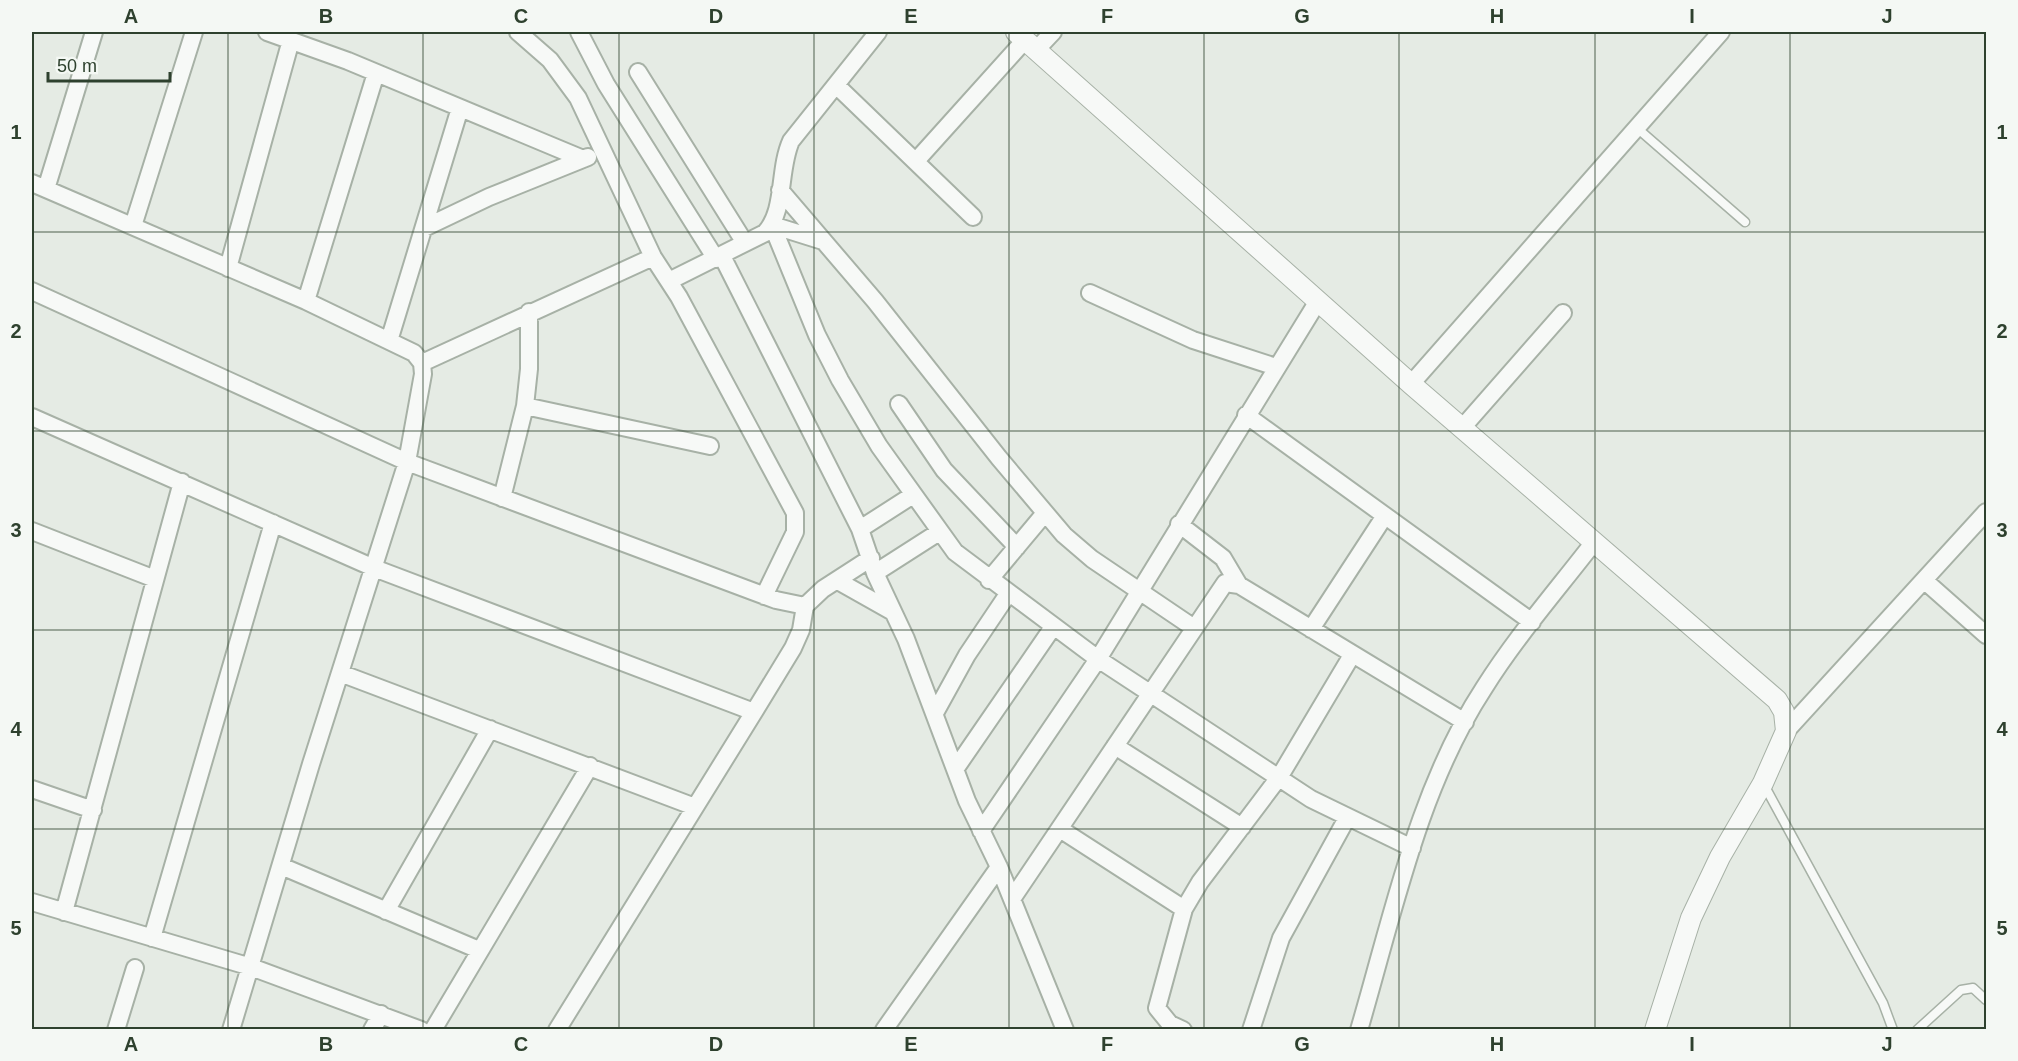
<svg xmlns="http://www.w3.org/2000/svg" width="2018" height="1061" viewBox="0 0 2018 1061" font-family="Arial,sans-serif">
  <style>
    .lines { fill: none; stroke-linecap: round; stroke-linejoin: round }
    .service-casing { stroke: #a7b1a6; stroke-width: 11 }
    .minor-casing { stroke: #a7b1a6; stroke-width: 20 }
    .tertiary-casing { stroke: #a7b1a6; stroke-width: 22 }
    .service { stroke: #f7f9f7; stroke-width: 8 }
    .minor { stroke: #f7f9f7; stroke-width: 16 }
    .tertiary { stroke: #f7f9f7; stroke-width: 20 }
    .grid { fill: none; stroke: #2e412e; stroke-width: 1.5; stroke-opacity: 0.55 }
    .neatline { fill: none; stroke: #2e412e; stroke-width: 2 }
    .grid-label { font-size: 20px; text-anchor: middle; font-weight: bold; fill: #2e412e }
  </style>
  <rect width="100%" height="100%" fill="#e5ebe4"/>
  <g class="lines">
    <defs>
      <path id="service" d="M1637,128l108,94
        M1763,783l120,220 10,27
        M1917,1030l44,-40 12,-2 13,12"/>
      <path id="minor" d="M267,32l81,29 235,98
        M518,32l32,28 28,38 75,159 26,40 116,216v19l-31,64
        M579,32l27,52 110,175
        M1037,49l16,-17
        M638,72l107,171
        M836,85l137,132
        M916,161l109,-121
        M32,183l274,118 108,52 8,10 1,11 -16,88 -96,302 -80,266
        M46,189l48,-157
        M780,190l95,111 124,157 65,77 28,24 102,69
        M772,225l45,110 23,45 39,66 76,106 143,107 213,140 101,49
        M772,225l51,16
        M133,226l61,-194
        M424,228l65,-31 99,-40
        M722,256l138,273 15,44 31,66 61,162 32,66 66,163
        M228,268l63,-228
        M669,281l96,-48c21,-23 13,-63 26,-92l87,-109
        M32,291l375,171 369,138 29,6
        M1090,293l103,47 83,27
        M306,301l70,-228
        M389,341l71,-233
        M422,363l231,-106
        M1411,384l310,-352
        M899,404l45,66 73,77
        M525,406l185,40
        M1246,415l286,207
        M32,417l342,151 380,144 -197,318
        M1462,428l101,-115
        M502,498l23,-92 4,-37v-57
        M1179,524l44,34 16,27
        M860,529l53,-34
        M32,531l123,48
        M875,573l64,-41
        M989,580l56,-67
        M838,581l55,31
        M1925,581l61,54
        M1311,629l73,-112
        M340,673l355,134
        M754,712l39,-64 8,-18 4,-24 18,-17 48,-31
        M935,713l32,-58 41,-61
        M1786,731l200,-219
        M1115,746l127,81
        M956,768l97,-141
        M32,789l61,21
        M1060,829l124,80
        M981,831l117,-172 220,-358
        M281,866l198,84
        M1012,899l213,-316 14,2 226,137
        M32,902l219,65 170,63
        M386,911l104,-182
        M64,912l118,-430
        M152,938l121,-415
        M116,1030l19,-62
        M372,1030l9,-16
        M433,1030l157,-264
        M884,1030l115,-163
        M1183,1030l-13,-6 -13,-16 27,-99 16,-27 80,-106 72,-121
        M1251,1030l30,-92 66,-120
        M1359,1030c34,-115 59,-241 125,-342 32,-51 73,-98 110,-146"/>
      <path id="tertiary" d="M1016,32l395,352 366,316 7,12 2,19 -23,52 -43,74 -29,61 -36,112"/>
    </defs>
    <use href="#service" class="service-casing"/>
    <use href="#minor" class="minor-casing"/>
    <use href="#tertiary" class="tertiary-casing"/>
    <use href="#service" class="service"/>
    <use href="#minor" class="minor"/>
    <use href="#tertiary" class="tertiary"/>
  </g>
  <path class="grid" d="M228,32v998M423,32v998M619,32v998M814,32v998M1009,32v998M1204,32v998M1399,32v998M1595,32v998M1790,32v998M32,232h1954M32,431h1954M32,630h1954M32,829h1954"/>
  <rect width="2018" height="1061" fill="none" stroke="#f4f8f4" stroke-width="66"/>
  <path d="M48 72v9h122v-9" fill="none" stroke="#2e412e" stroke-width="3"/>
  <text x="57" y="72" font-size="18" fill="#2e412e" stroke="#f4f8f4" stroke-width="4.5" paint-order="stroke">50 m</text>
  <rect x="33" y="33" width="1952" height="995" class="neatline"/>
  <g class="grid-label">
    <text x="131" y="23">A</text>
    <text x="326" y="23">B</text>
    <text x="521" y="23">C</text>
    <text x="716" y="23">D</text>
    <text x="911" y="23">E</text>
    <text x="1107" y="23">F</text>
    <text x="1302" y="23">G</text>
    <text x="1497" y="23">H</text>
    <text x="1692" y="23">I</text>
    <text x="1887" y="23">J</text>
    <text x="16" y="139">1</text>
    <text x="2002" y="139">1</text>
    <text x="16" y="338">2</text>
    <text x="2002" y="338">2</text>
    <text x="16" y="537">3</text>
    <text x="2002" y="537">3</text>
    <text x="16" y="736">4</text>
    <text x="2002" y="736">4</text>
    <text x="16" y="935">5</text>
    <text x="2002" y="935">5</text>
    <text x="131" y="1051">A</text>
    <text x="326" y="1051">B</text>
    <text x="521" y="1051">C</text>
    <text x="716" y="1051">D</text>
    <text x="911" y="1051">E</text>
    <text x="1107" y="1051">F</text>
    <text x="1302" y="1051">G</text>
    <text x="1497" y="1051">H</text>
    <text x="1692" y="1051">I</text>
    <text x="1887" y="1051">J</text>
  </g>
</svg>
